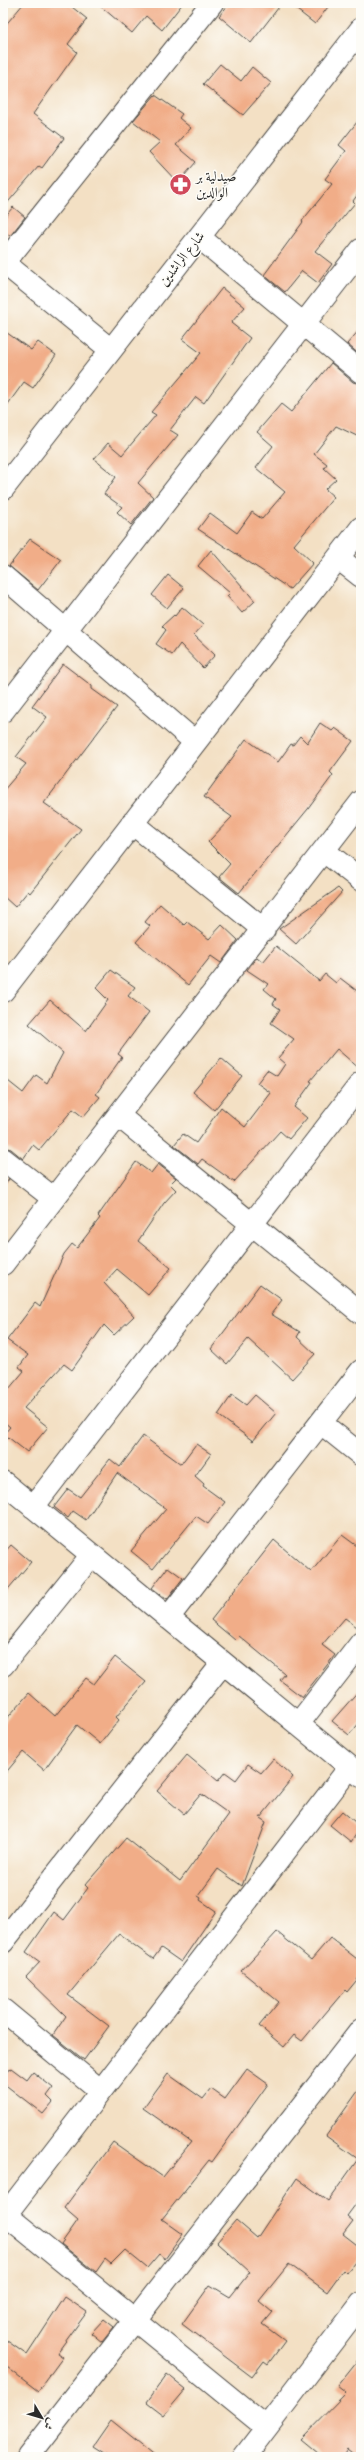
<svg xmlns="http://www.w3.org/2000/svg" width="364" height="2460" viewBox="0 0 364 2460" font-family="'Libre Bodoni',Amiri,serif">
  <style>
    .building { fill: #f1ad88 }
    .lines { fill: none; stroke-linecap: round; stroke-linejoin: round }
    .minor-casing { stroke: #494642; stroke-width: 24 }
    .minor { stroke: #fff; stroke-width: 22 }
    .labels { text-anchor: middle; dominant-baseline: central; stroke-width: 3; stroke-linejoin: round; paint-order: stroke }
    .poi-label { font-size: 14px; fill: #2b2b2b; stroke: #fdfcf7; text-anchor: start }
    .street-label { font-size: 14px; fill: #2b2b2b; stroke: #fdfcf7 }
  </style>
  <rect width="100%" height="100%" fill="#fdfcf7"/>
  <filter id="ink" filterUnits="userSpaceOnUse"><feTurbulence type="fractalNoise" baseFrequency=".025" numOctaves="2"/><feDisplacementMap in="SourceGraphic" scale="8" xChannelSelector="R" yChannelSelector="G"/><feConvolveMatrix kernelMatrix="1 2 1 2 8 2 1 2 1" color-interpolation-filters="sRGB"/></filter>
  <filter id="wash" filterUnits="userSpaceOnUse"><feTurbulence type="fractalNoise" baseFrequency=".012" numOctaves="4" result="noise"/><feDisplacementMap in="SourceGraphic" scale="16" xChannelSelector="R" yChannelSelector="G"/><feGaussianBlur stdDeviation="0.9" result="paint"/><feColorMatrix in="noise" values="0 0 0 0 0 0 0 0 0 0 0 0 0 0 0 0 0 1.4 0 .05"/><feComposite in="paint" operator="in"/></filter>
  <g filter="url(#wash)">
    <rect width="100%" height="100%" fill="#f3e0c4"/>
    <g id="blocks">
      <path class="building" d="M24,3h43l20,16 -19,25 9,8 -44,62 31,24 -22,30 -3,-2 -36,42v-180z
        M97,3h86l-21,27 -16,-14 -14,17z
        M230,3h52l-31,40 -32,-27z
        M288,3h43l-16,21z
        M220,64l21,17 11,-14 19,16 -28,32 -40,-31z
        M155,95l27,19 -3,4 12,10 -15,17 20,17 -18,21 -29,-31 11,-10 -27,-21z
        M361,117v73l-8,11 2,2 -40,48 17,13 -14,19 -16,-12 -17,21 -21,-17 39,-53 -1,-1 30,-37 -7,-5 21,-28 -7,-6z
        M13,207l12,10 -15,19 -7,-5v-12z
        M222,288l23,19 -14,16 19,15 -46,65 -8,-6 -26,33 8,5 -40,48 15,14 -22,28 -14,-13 5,-5 -18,-13 12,-17 -22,-18 14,-16 14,12 34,-40 -5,-3 50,-59 -19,-14z
        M361,328v28l-14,-12z
        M3,330l28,20 7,-8 18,13 -23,33 -9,-6 -21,29z
        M331,363l22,19 8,2v54l-25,-12 -22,28 13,10 -3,4 12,11 -11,10 9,8 -40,48 19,18 -23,26 -92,-60 12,-16 27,20 15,-21 10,7 23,-27 -29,-24 17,-22 -16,-14 24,-28 10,8z
        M30,539l31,21 -23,30 -29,-24z
        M211,550l44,51 -13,12 -15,-17 3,-3 -32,-27z
        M168,575l16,13 -17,20 -15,-13z
        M182,607l21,18 -9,10 21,20 -12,13 -23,-24 -8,11 -16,-11 10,-14 -4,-4 12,-11 1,1z
        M63,664l29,22v3l25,18 -73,96 37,26 -51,64 -2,-2 -13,16 -12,-11v-105l23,-27 -10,-7 31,-40 -15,-11z
        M320,723l12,8 3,-3 18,13 -23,31 3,3 -25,34 -69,84 -20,-16 11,-13 -22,-22 24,-25 -28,-20 42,-58 32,23 13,-18 2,1 7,-9 7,7z
        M338,888l4,4 -46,52 -17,-15z
        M160,904l24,21 3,-3 22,17 13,-14 16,15 -17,23 -10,-7 -23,29 -52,-43 14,-16 -5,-4z
        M276,946l43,35 6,-7 11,9 4,-5 21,16v76l-24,-21 -27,32 2,1 -18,25 13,11 -18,21 -9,-8 -46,51 -32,-23 -4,5 -24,-19 9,-11 13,9 25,-36 24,20 26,-34 -14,-10 10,-13 10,6 8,-12 -7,-6 16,-19 -23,-16 9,-14 -7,-5 3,-5 -12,-10 4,-5 -21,-14 10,-13 6,5z
        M111,970l24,17 -7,9 21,16 -31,42 4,3 -26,37 4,3 -17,20 -10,-8 -34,41 -6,-5 -10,14 -12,-10 -8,-2v-70l20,16 13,-18 11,8 16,-30 -34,-29 21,-24 36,31 22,-31 -12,-12z
        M221,1058l21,18 -28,34 -21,-18z
        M136,1162l15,11 7,-9 18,14 -6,6 6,6 -12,13 -26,38 33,27 -23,27 -31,-26 -13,14 30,33 -20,19 -10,-10 -32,45 -8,-6 -40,44 24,19 -21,25 -23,-18 6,-7 -7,-6v-25l21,-25 -5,-4 9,-12 -21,-15 28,-37 5,4 24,-53 8,-10 5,4 23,-30 -2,-2z
        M3,1175l6,4 -6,9z
        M260,1284l22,16 -11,14 29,18 -3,5 18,17 -23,25 -44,-40 -21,25 -16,-15z
        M232,1395l14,10 9,-10 21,18 -23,28 -35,-26z
        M143,1436l38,28 15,-20 15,10 -16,22 9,8 -1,2 22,16 -17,22 -12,-8 -43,53 -22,-18 35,-42 -49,-36 -31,47 -13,-9 -5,7 -14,-11 14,-18 12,8 30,-38 10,8z
        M342,1535l19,14v81l-16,-12 -23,27 13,10 -33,42 -22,-17 5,-6 -46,-38 -4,4 -24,-20 63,-80 37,32z
        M11,1545l20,17 -28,33v-41z
        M168,1567l15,11 -16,21 -15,-11z
        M115,1657l31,25 -30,35 3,3 -19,24 -23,-19 -33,45 -21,-18 -20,24v-53l26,-30 26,23 31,-38 8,6z
        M361,1688v33l-12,14 -17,-14z
        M187,1755l31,26 7,-9 11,8 12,-16 13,9 12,-14 20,18 -33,41 6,4 -24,64 -24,-17 -20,27 3,2 -1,2 16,11 -35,51 -20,-14 -8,11 -34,-25 -51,61 41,31 -25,34 -31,-25 13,-19 -40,-39 14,-15 -14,-10 28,-40 10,8 24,-32 -3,-3 41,-47 54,43 49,-67 -28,-20 -17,20 -27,-23z
        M342,1811l19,16 -10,15 -21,-17z
        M277,1932l34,28 19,-22 31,24v13l-14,17 -2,-2 -43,51 -8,-6 -10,12 -25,-21 20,-24 -38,-31z
        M11,2068l16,12 6,-8 20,16 -6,8 6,6 -10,12 -40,-31v-5z
        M247,2069l21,15 -56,78 -3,-2 -47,59 21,15 -18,25 -6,-5 -12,14 -22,-18 -14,14 -6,-5 -9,13 -35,-28 17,-24 -14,-12 49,-66 50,35 28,-35 -48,-34 25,-34 35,25 8,-10 14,10z
        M361,2087v110l-14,19 6,5 -10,13 18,14v7l-15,18 -3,-3 -16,22 -38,-28 -30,37 13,11 -10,12 23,17 -17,23 -4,-3 -12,16 -70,-53 28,-39 20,12 20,-25 -33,-30 19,-22 21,18 40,-60 31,23 30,-42 -32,-23z
        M65,2297l22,15 -30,41 6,4 -25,34 -35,-27v-26l24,17z
        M104,2319l10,8 -12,15 -11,-9z
        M361,2356v101h-5l-9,-7 -5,7h-19l-22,-18 45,-46 -9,-7z
        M167,2374l19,15 -22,26 -17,-13z
        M111,2420l46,37h-47l-17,-11z"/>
    </g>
  </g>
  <g filter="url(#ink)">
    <use href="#blocks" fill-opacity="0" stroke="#494642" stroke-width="1"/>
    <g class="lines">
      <defs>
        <path id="minor" d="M199,237l162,135
          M3,262l108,88
          M4,263l208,-260
          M3,489l358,-460
          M338,558l23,18
          M3,576l192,166
          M3,711l358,-461
          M132,823l132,107
          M324,851l37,29
          M3,991l358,-463
          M119,1116l242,197
          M3,1159l50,39
          M3,1264l358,-462
          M321,1423l40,32
          M3,1482l358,294
          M33,1507l328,-424
          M168,1618l193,-247
          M3,1665l88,-109
          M299,1723l62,-80
          M3,1942l220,-279
          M3,2010l97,80
          M6,2215l260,212
          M3,2218l347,-451
          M28,2457l333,-427
          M244,2457l117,-153"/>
      </defs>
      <use href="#minor" class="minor-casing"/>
      <use href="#minor" class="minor"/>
    </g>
  </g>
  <defs>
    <symbol id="pharmacy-disc" viewBox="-11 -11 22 22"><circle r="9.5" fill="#d1495b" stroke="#fdfcf7"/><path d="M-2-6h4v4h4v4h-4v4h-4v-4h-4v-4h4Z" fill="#fff"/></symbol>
  </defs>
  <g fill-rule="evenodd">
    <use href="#pharmacy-disc" x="168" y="172" width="25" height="25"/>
  </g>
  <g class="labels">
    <g class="poi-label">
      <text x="196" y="177">صيدلية بر<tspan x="196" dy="16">الوالدين</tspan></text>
    </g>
    <g class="street-label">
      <text transform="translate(182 259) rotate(-52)">شارع الراشدين</text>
    </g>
  </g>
  <rect width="364" height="2460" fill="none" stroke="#fdfcf7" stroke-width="16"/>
  <g transform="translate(42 2418) rotate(128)" stroke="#fdfcf7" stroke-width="3" paint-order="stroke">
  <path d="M0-3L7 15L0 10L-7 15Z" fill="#2b2b2b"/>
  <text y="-6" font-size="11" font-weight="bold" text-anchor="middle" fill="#2b2b2b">ش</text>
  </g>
</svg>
